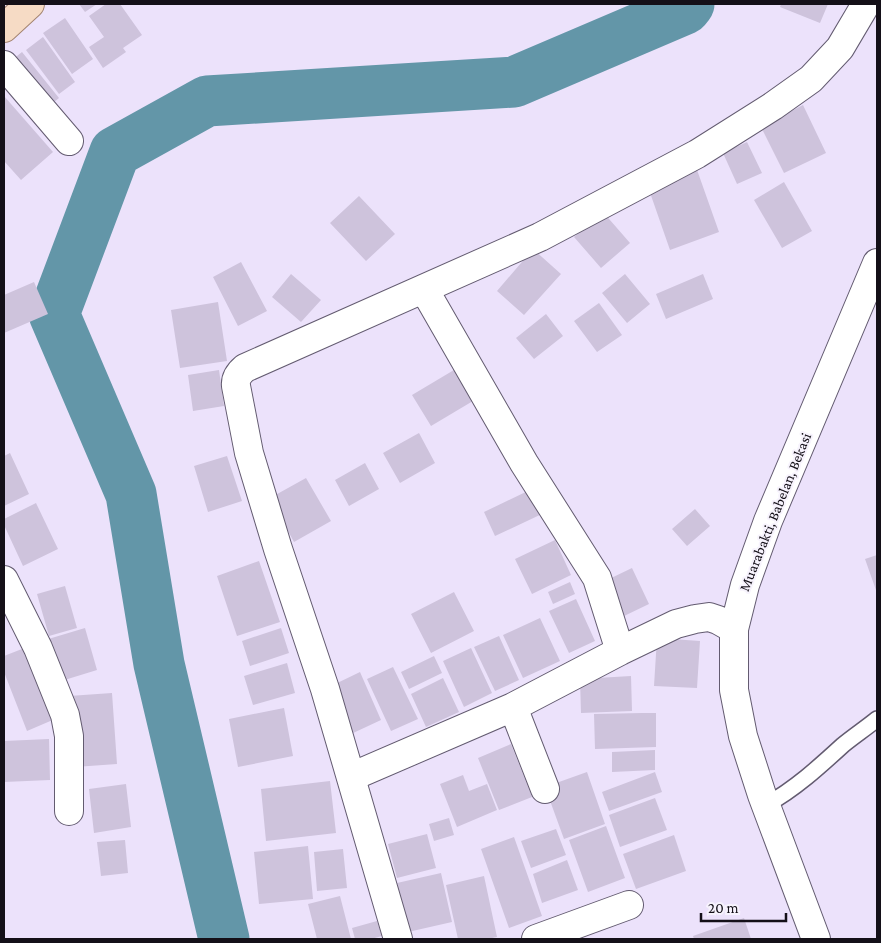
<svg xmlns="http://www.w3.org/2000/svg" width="881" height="943" viewBox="0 0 881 943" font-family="'Crimson Pro',serif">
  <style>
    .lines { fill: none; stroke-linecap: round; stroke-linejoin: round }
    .river { stroke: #6396a8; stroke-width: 51 }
    .building { fill: #cec3dc }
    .lane-casing { stroke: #635b70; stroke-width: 18 }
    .street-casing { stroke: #635b70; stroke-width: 30 }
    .primary-casing { stroke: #a38470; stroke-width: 30 }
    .lane { stroke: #fff; stroke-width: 15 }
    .street { stroke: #fff; stroke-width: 28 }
    .primary { stroke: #f6dbc5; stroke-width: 28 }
    .labels { text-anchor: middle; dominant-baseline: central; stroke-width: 4; stroke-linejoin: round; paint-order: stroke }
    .street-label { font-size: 15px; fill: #141018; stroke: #f7f3fd }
  </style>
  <rect width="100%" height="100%" fill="#ece2fb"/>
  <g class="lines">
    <path class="river" d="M224,939l-65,-275 -28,-170 -77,-180 61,-162 92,-51 307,-19 171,-73 4,-5"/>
  </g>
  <path class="building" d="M79,4h18l-12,8z
    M106,4h14l22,31 -19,13 3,4 -23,16 -14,-21 15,-10 -15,-21z
    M781,4h47l-8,19 -40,-16z
    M65,18l28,41 -21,15 -29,-41z
    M43,37l32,45 -16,12 -33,-44z
    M22,52l37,46 -15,12 -37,-46z
    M4,96l49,56 -32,28 -17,-19z
    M803,105l23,48 -42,20 -23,-46z
    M747,142l15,31 -25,11 -14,-31z
    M696,167l23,65 -49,18 -23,-66z
    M784,182l28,49 -30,17 -28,-48z
    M359,196l36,38 -29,27 -36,-38z
    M603,212l27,31 -29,25 -27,-31z
    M533,249l28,25 -37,41 -27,-24z
    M241,262l26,49 -29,15 -25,-49z
    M291,274l30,26 -20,22 -29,-25z
    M625,274l25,30 -23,19 -25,-30z
    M703,274l10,25 -47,20 -10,-25z
    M34,282l14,32 -44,19v-38z
    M218,302l9,59 -47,7 -9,-58z
    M599,303l23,32 -25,17 -23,-31z
    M546,314l17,22 -29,23 -18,-21z
    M459,367l19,31 -47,28 -19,-31z
    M219,370l5,36 -31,5 -5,-36z
    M419,433l16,30 -35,20 -17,-30z
    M10,453l19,41 -25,12v-50z
    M227,456l15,45 -34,11 -14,-46z
    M365,463l14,26 -30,17 -14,-26z
    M306,478l25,43 -37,21 -24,-44z
    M532,489l12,24 -49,23 -11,-24z
    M36,503l22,46 -35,17 -19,-41v-6z
    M695,509l15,17 -23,20 -15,-17z
    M555,540l16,35 -39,19 -17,-35z
    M877,555v38l-12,-34z
    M259,561l21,61 -43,14 -20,-60z
    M632,568l17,36 -27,13 -17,-36z
    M570,582l5,12 -22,10 -5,-12z
    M65,586l12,42 -28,8 -12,-42z
    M454,592l20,39 -43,22 -20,-39z
    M576,599l19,42 -26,12 -20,-42z
    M540,618l20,43 -37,17 -20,-43z
    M85,628l12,42 -39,12 -13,-42z
    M281,628l8,25 -39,13 -8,-25z
    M499,636l20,44 -24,11 -21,-44z
    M657,638l43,3 -3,47 -43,-2z
    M27,647l28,72 -28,12 -23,-59v-16z
    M471,648l21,45 -28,14 -21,-46z
    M434,656l8,17 -33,16 -8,-17z
    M287,663l8,30 -42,12 -9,-29z
    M393,667l25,52 -27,12 -24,-52z
    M360,672l21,48 -30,14 -22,-47z
    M631,676l1,35 -51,2 -1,-34z
    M443,678l16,34 -33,15 -15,-33z
    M112,693l5,71 -42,3 -6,-71z
    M284,708l9,48 -55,11 -9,-48z
    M642,713h14v34l-61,2 -1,-35z
    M49,739l1,41 -46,2v-41z
    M511,744l21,53 -33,13 -21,-52z
    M655,750v20l-43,2v-20z
    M587,772l18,52 -41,15 -19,-52z
    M655,772l7,20 -53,19 -7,-19z
    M463,775l6,16 18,-7 10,26 -40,17 -17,-43z
    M330,781l6,52 -70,8 -5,-52z
    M126,784l5,43 -37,6 -5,-44z
    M655,798l12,32 -47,17 -11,-32z
    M449,818l5,17 -20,6 -5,-17z
    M606,826l19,52 -37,14 -19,-52z
    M556,829l10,26 -35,13 -10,-27z
    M427,834l9,34 -39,10 -9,-34z
    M674,835l12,36 -50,18 -13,-35z
    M514,837l28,79 -33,12 -28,-79z
    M125,840l3,33 -27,3 -4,-34z
    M308,846l5,53 -54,5 -5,-52z
    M343,849l4,39 -30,3 -3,-39z
    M567,860l11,30 -36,13 -9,-29z
    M441,873l11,49 -44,10 -11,-49z
    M484,876l13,61 -10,2h-29l-12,-54z
    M340,896l11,43h-34l-9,-35z
    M744,918l7,21h-57l-1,-3z
    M377,921l5,15 -11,3h-16l-3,-11z"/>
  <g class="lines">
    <defs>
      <path id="lane" d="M766,805c29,-16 53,-38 77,-60 11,-9 23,-17 34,-26"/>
      <path id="street" d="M4,65l65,76
        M424,289l100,174 73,115 23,73
        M4,580l34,68 27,67 4,21v75
        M513,707l32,82
        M351,777l162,-70 107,-56 56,-27 19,-5 14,-2 9,3 16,9
        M398,939l-73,-250 -47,-140 -29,-96 -13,-67c-1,-8 3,-13 9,-18l295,-131 157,-83 76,-48 38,-27 29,-31 26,-44
        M536,939l93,-34
        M816,939l-54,-144 -19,-59 -9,-46v-61l11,-44 23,-64 109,-258"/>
      <path id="primary" d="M4,28l26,-24"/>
    </defs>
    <use href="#lane" class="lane-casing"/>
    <use href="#street" class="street-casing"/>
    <use href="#primary" class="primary-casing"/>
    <use href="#lane" class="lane"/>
    <use href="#street" class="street"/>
    <use href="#primary" class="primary"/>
  </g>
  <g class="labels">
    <g class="street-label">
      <text transform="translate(775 512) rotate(-68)">Muarabakti, Babelan, Bekasi</text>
    </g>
  </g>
  <rect width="881" height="943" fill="none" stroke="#141018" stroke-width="10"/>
  <path d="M701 913v8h85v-8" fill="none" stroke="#141018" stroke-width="2.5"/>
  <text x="708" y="913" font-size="15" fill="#141018" stroke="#f7f3fd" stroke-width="4" paint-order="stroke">20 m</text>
</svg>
